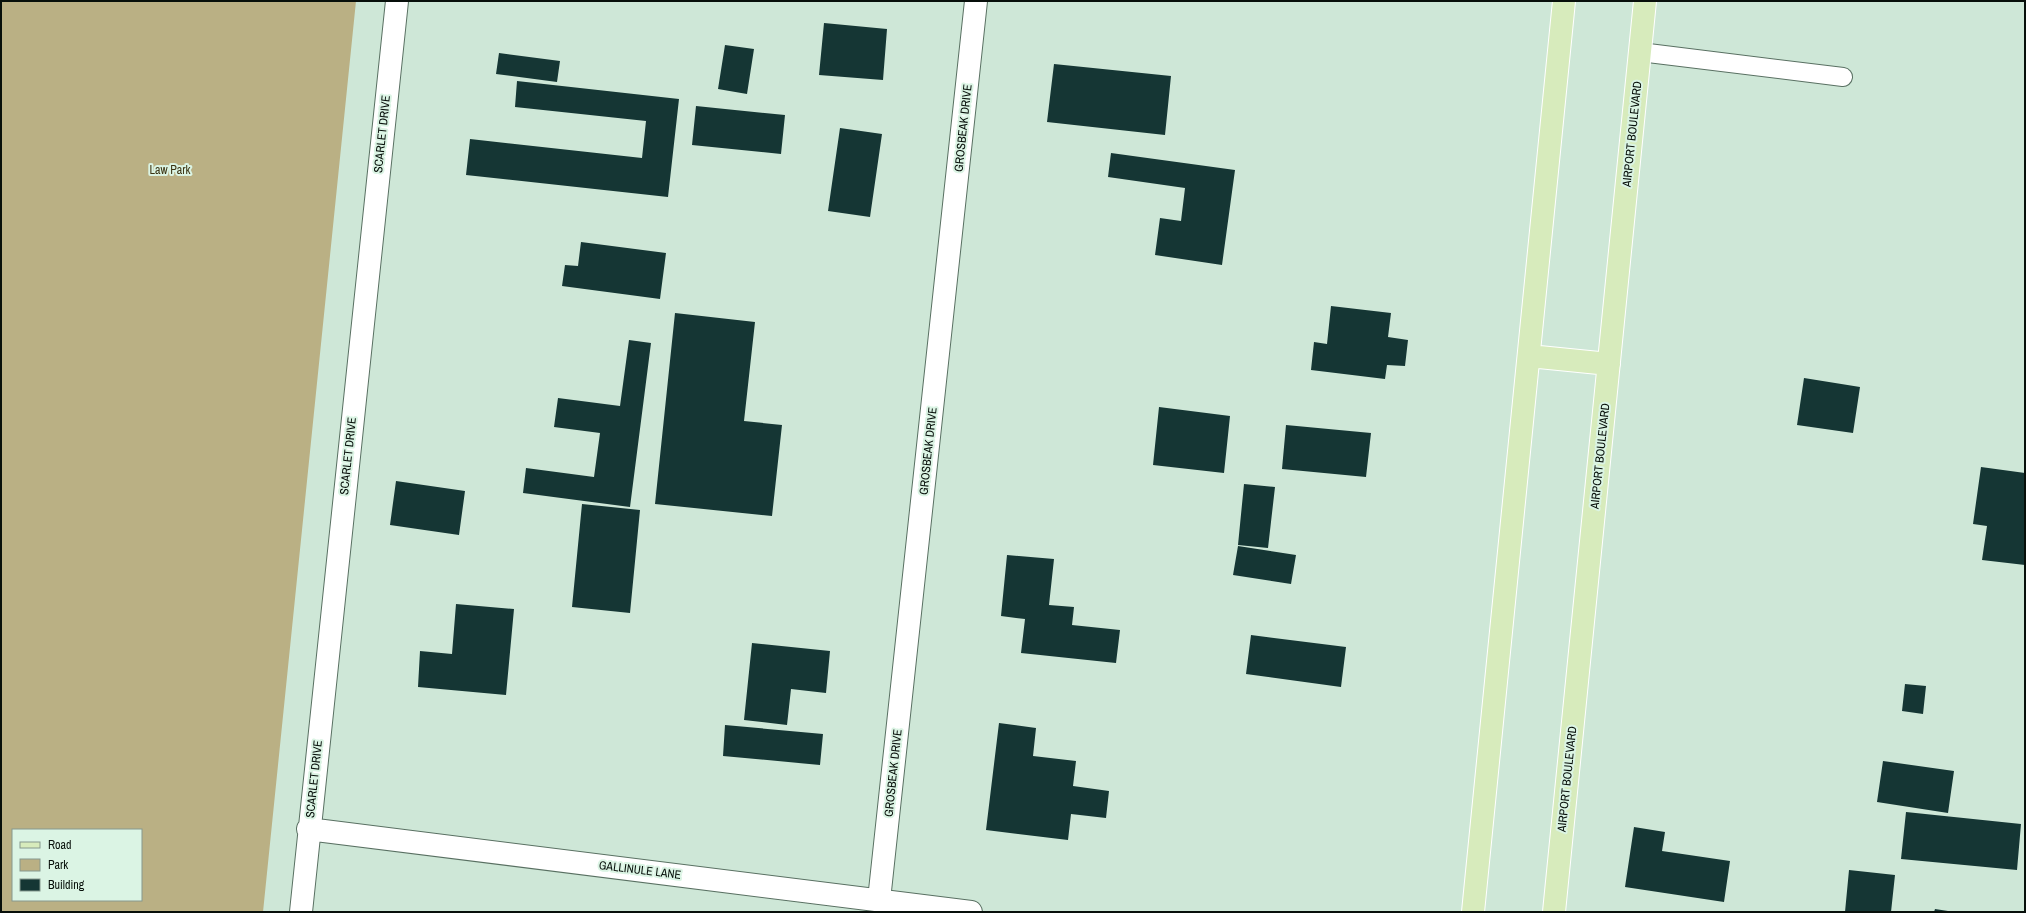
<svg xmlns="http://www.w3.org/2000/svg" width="2026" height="913" viewBox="0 0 2026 913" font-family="'Archivo Narrow',sans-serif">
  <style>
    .green { fill: #bab084; fill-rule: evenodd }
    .building { fill: #153634 }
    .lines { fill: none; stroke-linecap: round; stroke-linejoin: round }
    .lane-casing { stroke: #597062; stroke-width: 20 }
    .street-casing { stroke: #597062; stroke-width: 24 }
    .primary-casing { stroke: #fff; stroke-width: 24 }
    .lane { stroke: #fff; stroke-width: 18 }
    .street { stroke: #fff; stroke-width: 22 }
    .primary { stroke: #d7ebbc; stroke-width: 22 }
    .labels { text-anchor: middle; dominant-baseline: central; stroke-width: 4; stroke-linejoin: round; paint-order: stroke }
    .street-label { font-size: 12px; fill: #070f0a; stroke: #dbf4e4 }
    .park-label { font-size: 12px; fill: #3a3211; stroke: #dbf4e4 }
  </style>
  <rect width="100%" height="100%" fill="#cee7d7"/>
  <path class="green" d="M1,1h355l-93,911h-262zM13,830h128v70h-128z"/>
  <path class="building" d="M824,23l63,6 -4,51 -64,-5z
    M725,45l29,4 -7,45 -29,-5z
    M499,53l61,8 -3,21 -61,-8z
    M1054,64l117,12 -6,59 -118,-13z
    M517,81l162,18 -11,98 -202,-22 4,-36 172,19 4,-37 -131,-14z
    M696,106l89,9 -4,39 -89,-9z
    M840,128l42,6 -12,83 -42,-6z
    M1111,153l124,17 -13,95 -67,-10 5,-37 21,3 4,-33 -77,-11z
    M581,242l85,11 -6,46 -98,-13 3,-21 13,1z
    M1331,306l60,7 -3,24 20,3 -3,26 -18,-1 -2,14 -74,-9 3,-28 13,2z
    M675,313l80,9 -11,99 38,4 -10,91 -117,-12z
    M629,340l22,3 -21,164 -107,-14 3,-25 68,9 6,-44 -46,-6 4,-29 62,8z
    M1804,378l56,9 -7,46 -56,-8z
    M1159,407l71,9 -6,57 -71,-8z
    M1286,425l85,8 -5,44 -84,-8z
    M1981,467l44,6v92l-43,-5 5,-34 -14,-2z
    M396,481l69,10 -6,44 -69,-10z
    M1244,484l31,3 -7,61 -30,-3z
    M582,504l58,6 -10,103 -58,-6z
    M1238,546l58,9 -5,29 -58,-9z
    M1007,555l47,4 -5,46 25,2 -2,18 48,5 -4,33 -95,-10 4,-34 -24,-3z
    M456,604l58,5 -8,86 -88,-8 2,-36 32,3z
    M1251,635l95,12 -5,40 -95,-13z
    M752,643l78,8 -4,42 -35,-4 -4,36 -43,-5z
    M1905,684l21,2 -3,28 -21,-3z
    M999,723l37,5 -3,28 43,5 -3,25 36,5 -3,27 -35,-4 -3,26 -82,-10z
    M725,725l98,9 -3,31 -97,-9z
    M1883,761l71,10 -6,42 -71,-11z
    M1906,812l115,12 -4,46 -116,-11z
    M1634,827l31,5 -3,19 68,10 -6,41 -99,-15z
    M1849,870l46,5 -4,37h-46z
    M1935,909l13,2v1h-14z"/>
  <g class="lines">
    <defs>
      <path id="lane" d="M1640,52l203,25"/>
      <path id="street" d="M308,829l663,83
        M879,900l97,-899
        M301,912l96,-911"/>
      <path id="primary" d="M1529,356l80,8
        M1473,912l91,-911
        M1554,912l91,-911"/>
    </defs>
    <use href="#lane" class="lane-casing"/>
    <use href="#street" class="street-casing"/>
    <use href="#primary" class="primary-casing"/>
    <use href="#lane" class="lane"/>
    <use href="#street" class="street"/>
    <use href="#primary" class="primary"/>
  </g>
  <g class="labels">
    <g class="street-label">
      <text transform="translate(963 128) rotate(-84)">GROSBEAK DRIVE</text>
      <text transform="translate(382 134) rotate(-84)">SCARLET DRIVE</text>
      <text transform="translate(1632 134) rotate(-84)">AIRPORT BOULEVARD</text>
      <text transform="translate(928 451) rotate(-84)">GROSBEAK DRIVE</text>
      <text transform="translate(348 456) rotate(-84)">SCARLET DRIVE</text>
      <text transform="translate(1600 456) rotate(-84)">AIRPORT BOULEVARD</text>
      <text transform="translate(893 773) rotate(-84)">GROSBEAK DRIVE</text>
      <text transform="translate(314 779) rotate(-84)">SCARLET DRIVE</text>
      <text transform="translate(1567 779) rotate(-84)">AIRPORT BOULEVARD</text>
      <text transform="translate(640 870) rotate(7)">GALLINULE LANE</text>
    </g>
    <g class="park-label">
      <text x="170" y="170">Law Park</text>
    </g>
  </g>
  <rect width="2026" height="913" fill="none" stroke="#070f0a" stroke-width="4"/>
  <rect x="12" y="829" width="130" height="72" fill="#dbf4e4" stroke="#86988d"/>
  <rect x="20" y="842" width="20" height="6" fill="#d7ebbc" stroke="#86988d"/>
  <text x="48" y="849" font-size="12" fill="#070f0a">Road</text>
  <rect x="20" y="859" width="20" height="12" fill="#bab084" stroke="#86988d"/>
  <text x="48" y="869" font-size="12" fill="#070f0a">Park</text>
  <rect x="20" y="879" width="20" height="12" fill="#153634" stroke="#86988d"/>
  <text x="48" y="889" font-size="12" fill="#070f0a">Building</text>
</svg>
